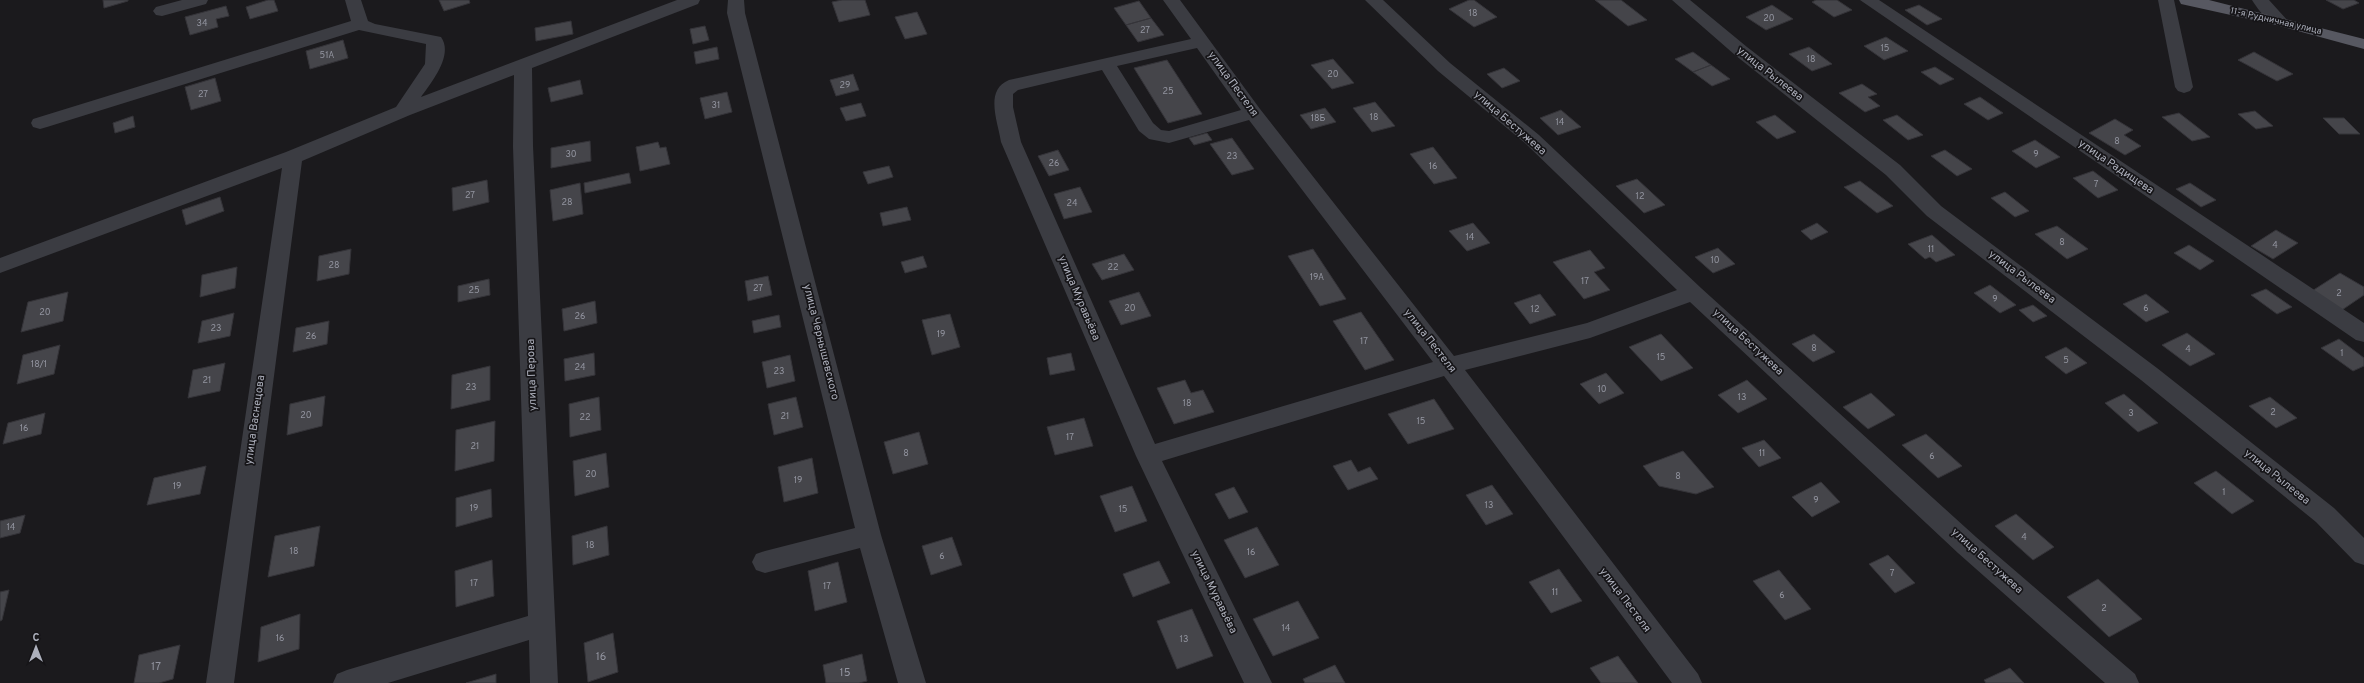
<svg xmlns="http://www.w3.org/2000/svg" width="2364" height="683" viewBox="0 0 2364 683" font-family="Overpass,sans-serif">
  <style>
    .building { fill: #45454a; stroke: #353439 }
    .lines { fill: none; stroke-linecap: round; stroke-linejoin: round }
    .minor { fill: #3b3c42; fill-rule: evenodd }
    .major { fill: #575861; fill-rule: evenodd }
    .labels { text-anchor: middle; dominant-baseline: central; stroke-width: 3.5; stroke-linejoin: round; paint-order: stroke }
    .number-label { font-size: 9px; fill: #9395a0 }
    .far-street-label { font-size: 9px; fill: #adb0bc; stroke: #161518 }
    .street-label { font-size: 11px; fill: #adb0bc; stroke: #161518 }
    .near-number-label { font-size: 11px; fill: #9395a0 }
  </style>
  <rect width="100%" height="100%" fill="#1b1a1d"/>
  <path class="building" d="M103,0h25v1l-24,7z
    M268,0h6l4,11 -28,8 -4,-12z
    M439,0h30l1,3 -26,8z
    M842,0h23l5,15 -31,7 -7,-20z
    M1469,0h5l23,17 -23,10 -25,-18z
    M1595,0h26l26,20 -19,6z
    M1816,0h21l15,10 -18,7 -22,-15z
    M2326,0h28l5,3 -16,6z
    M1139,1l12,17 -25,7 -12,-17z
    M1772,5l21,14 -27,11 -20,-13z
    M1919,5l23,14 -15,6 -22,-15z
    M226,6l3,10 -13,3 2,8 -28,8 -5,-18z
    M917,12l10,22 -22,5 -10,-22z
    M1151,18l13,17 -26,7 -12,-17z
    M571,21l2,13 -37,7 -1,-13z
    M705,26l4,14 -16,4 -3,-15z
    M1886,37l22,14 -24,9 -20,-14z
    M343,40l5,18 -38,11 -4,-18z
    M717,47l2,12 -23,5 -2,-12z
    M1809,47l23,17 -20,7 -23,-17z
    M1693,52l18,13 -18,7 -18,-13z
    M2254,52l39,22 -16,7 -39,-21z
    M1333,59l21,24 -22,6 -21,-24z
    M1167,60l35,54 -34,9 -34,-55z
    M1711,65l19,14 -18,7 -19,-14z
    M1935,67l19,12 -14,6 -19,-13z
    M1504,68l16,13 -18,7 -15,-14z
    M853,74l6,16 -23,6 -6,-16z
    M215,78l6,23 -30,9 -6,-23z
    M580,80l3,14 -32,8 -3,-14z
    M1862,84l15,10 -9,3 12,9 -15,6 -26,-19z
    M727,92l5,20 -27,7 -5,-21z
    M1980,97l23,16 -15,7 -24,-16z
    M1375,102l20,24 -23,6 -19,-24z
    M861,103l5,13 -20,5 -6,-13z
    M1325,108l11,14 -25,7 -11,-14z
    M1561,110l20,17 -23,8 -18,-17z
    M2255,111l18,15 -17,3 -18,-15z
    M2179,113l31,24 -18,4 -30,-24z
    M1775,115l21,17 -19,7 -21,-17z
    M1897,115l26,20 -15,5 -25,-20z
    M133,116l2,11 -20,6 -2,-10z
    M2323,118h21l16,16h-21z
    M2115,119l18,11 -9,5 17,11 -16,9 -36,-22z
    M1207,133l5,7 -18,5 -5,-7z
    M1232,138l22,31 -22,6 -22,-31z
    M2035,140l25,17 -24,11 -24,-17z
    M590,141l1,20 -40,7v-20z
    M658,142l2,6 6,-1 4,17 -30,7 -4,-24z
    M1433,147l24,31 -23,6 -24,-30z
    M1058,150l11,20 -20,6 -11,-20z
    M1945,150l27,19 -15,7 -26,-20z
    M889,166l4,11 -25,7 -5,-12z
    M2093,171l25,19 -20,8 -25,-20z
    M629,173l2,10 -46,10 -1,-10z
    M1637,179l28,26 -21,8 -28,-27z
    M487,180l2,22 -36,9 -1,-23z
    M1860,181l33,25 -16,7 -33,-26z
    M580,183l3,31 -30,7 -3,-31z
    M2190,183l26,17 -15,7 -25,-18z
    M1080,187l12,25 -28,7 -10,-25z
    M2005,192l24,19 -14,6 -24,-19z
    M220,197l4,14 -38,14 -4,-15z
    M907,207l4,13 -28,6 -3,-13z
    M1473,223l17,20 -23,8 -18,-20z
    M1817,223l11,9 -17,8 -10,-9z
    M2057,226l31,23 -21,10 -32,-25z
    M2276,230l22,13 -25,16 -22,-13z
    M1932,235l23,20 -19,7 -6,-5 -5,2 -17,-15z
    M2189,245l25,16 -14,9 -26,-17z
    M1718,248l17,16 -22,9 -18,-16z
    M351,249l-2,25 -32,7 2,-25z
    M1313,249l33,50 -26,7 -32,-50z
    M1590,250l15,18 -11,4 16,18 -26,9 -31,-37z
    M1124,254l10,16 -32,10 -10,-16z
    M923,256l4,11 -22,6 -4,-11z
    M237,267l-2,21 -35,9 2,-22z
    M2340,273l24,14v8l-22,15 -30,-19z
    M768,276l4,19 -24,6 -3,-20z
    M489,279l1,16 -32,7v-16z
    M1990,285l26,20 -16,8 -26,-20z
    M2266,289l26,18 -15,7 -26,-19z
    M68,292l-5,29 -42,11 7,-30z
    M1139,292l12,24 -30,9 -12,-24z
    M1540,294l16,21 -26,9 -16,-21z
    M2146,294l23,18 -23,10 -23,-18z
    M595,301l2,22 -33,8 -2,-22z
    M2033,305l14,11 -14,6 -14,-12z
    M1361,312l33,48 -29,10 -32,-49z
    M234,313l-4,23 -32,7 4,-22z
    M950,314l10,33 -28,8 -10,-35z
    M779,315l2,12 -27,6 -2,-12z
    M329,321l-2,23 -34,8 3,-24z
    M2187,333l28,21 -25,12 -28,-21z
    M1661,334l32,34 -32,13 -32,-34z
    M1814,334l21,18 -22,10 -21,-18z
    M2339,339l25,19v8l-11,5 -32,-23z
    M60,345l-6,29 -37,10 6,-29z
    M2066,347l21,16 -21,11 -21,-17z
    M594,353l1,22 -30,6 -1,-22z
    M1071,353l4,17 -25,5 -3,-17z
    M790,355l5,26 -28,7 -5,-26z
    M225,363l-5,28 -32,7 5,-28z
    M490,366v34l-39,9 1,-34z
    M1606,373l18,20 -25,11 -19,-20z
    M1185,380l6,13 12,-3 11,22 -40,12 -17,-36z
    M1747,380l20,19 -29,14 -20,-18z
    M1871,393l24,22 -27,14 -25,-22z
    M2124,394l34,29 -20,9 -33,-29z
    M325,396l-3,30 -35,9 3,-31z
    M599,397l2,33 -31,7 -1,-33z
    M796,397l7,30 -29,8 -6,-31z
    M2270,397l27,21 -21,10 -27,-22z
    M1434,399l20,30 -46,15 -20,-30z
    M45,413l-4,21 -38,10 5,-21z
    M1084,418l9,28 -38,9 -8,-28z
    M495,421l-1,40 -39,10 1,-41z
    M919,432l9,32 -35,10 -9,-32z
    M1926,434l36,32 -24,12 -36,-33z
    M1764,440l17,18 -22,9 -17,-19z
    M1683,451l31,36 -18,7 -37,-8 -16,-20z
    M606,453l3,34 -34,9 -2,-35z
    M812,458l6,35 -34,9 -6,-35z
    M1351,460l7,12 12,-5 8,12 -30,11 -15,-24z
    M206,466l-6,28 -53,11 7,-27z
    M2216,471l38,30 -22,13 -38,-31z
    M1821,482l19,20 -28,15 -20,-20z
    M1492,485l21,29 -27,11 -20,-30z
    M1132,486l15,35 -32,11 -15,-36z
    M1234,487l14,25 -19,7 -14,-25z
    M491,489l1,28 -36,10v-29z
    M2016,514l38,33 -21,13 -38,-34z
    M25,515l-5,18 -20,5v-17z
    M320,526l-6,40 -46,11 7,-41z
    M607,526l2,29 -36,10 -1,-29z
    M1257,527l22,38 -34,13 -21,-38z
    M952,537l10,28 -31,10 -9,-29z
    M1888,555l27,28 -20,10 -26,-29z
    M492,560l2,36 -38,11 -1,-36z
    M1159,561l11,22 -37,14 -10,-23z
    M838,562l9,40 -32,9 -7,-40z
    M1559,569l23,32 -31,12 -22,-31z
    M1779,570l32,39 -26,11 -32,-39z
    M2098,579l44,40 -33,18 -42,-40z
    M9,590l-7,30 -2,1v-29z
    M1298,601l21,37 -46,18 -20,-37z
    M1192,609l21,47 -36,13 -20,-48z
    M300,614l-1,35 -41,13 3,-35z
    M613,633l5,39 -30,10 -4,-39z
    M180,645l-7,34 -14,4h-25l5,-28z
    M862,654l5,27 -8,2h-33l-3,-18z
    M1618,656l20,27h-37l-11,-15z
    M1335,665l10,18h-40l-2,-4z
    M2010,668l14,15h-38l-2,-3z
    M496,674v9h-30z"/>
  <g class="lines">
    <path class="minor" d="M182,0h26l-2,4 -44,12 -6,-1 -3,-4 3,-4z
      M345,0h16l7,21 7,3 66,13c13,18 -10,46 -20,60l256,-97h23l-2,4 -166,64 1,78 25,537h-28l-1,-43 -141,43h-55l4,-9 10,-4 181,-54 -15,-470 1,-71 -104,40 -108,46 -68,522h-28l76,-515 -282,105v-15l286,-106 110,-45 29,-43 1,-20 -67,-14 -312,97 -7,2 -7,-2 -2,-4 2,-4 318,-98z
      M728,0h16l1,13 136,522 45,148h-28l-38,-135 -95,25 -9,-3 -4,-8 4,-8 9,-3 90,-23 -128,-515z
      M1163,0h17l80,109 194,247 133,-33 90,-33 -152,-147 -87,-72 -73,-71h18l67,63 89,72 162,153 275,249 159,137 4,9h-34l-147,-130 -268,-251 -100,36 -125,32 233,304 4,9h-30l-228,-307 -282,85 110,222h-28l-108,-227 -135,-314c-3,-20 -17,-52 8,-62l182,-41zM1197,48l44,62 -72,21 -8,-1 -8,-7 -36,-57zM1102,70l37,61 10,8 20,4 80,-23 184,242 -278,82 -134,-302 -8,-35v-13l5,-4z
      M1672,0h18l57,47 153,118 41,41 216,162 177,140 30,30v27l-9,-3 -39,-40 -175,-142 -214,-164 -41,-41 -151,-120z
      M1860,0h19l485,323v19l-8,-2z
      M2158,0h16l19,87 -3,4 -6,2 -6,-2 -3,-4z
      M2252,0h17l19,21 -3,4c-14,3 -26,-14 -33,-25z"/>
    <path class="major" d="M2179,0h30l155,39v10l-88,-24 -95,-21z"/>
  </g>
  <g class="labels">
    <g class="number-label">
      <text x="1473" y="13">18</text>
      <text x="1769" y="18">20</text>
      <text x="202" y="23">34</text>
      <text x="1145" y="30">27</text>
      <text x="1885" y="48">15</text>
      <text x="327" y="55">51А</text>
      <text x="1811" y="59">18</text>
      <text x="1333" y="74">20</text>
      <text x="845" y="85">29</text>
      <text x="1168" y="91">25</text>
      <text x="203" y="94">27</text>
      <text x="716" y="105">31</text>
      <text x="1374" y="117">18</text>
      <text x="1318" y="118">18Б</text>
      <text x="1560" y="122">14</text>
      <text x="2117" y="141">8</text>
      <text x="571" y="154">30</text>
      <text x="2036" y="154">9</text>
      <text x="1232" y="156">23</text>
      <text x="1054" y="163">26</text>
      <text x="1433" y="166">16</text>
      <text x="2096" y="184">7</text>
      <text x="470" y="195">27</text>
      <text x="1640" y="196">12</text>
      <text x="567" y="202">28</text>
      <text x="1072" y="203">24</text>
      <text x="1470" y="237">14</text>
      <text x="2062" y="242">8</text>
      <text x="2275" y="245">4</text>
      <text x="1931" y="249">11</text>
      <text x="1715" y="260">10</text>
      <text x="334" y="265">28</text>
      <text x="1113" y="267">22</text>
      <text x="1317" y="277">19А</text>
      <text x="1585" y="281">17</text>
      <text x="758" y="288">27</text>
      <text x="474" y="290">25</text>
      <text x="2339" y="293">2</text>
      <text x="1995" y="299">9</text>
      <text x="1130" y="308">20</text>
      <text x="2146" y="308">6</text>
      <text x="1535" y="309">12</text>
      <text x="45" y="312">20</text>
      <text x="580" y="316">26</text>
      <text x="216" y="328">23</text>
      <text x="941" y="334">19</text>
      <text x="311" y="336">26</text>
      <text x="1364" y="341">17</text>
      <text x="1814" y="348">8</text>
      <text x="2188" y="349">4</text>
      <text x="2342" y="353">1</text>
      <text x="1661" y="357">15</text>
      <text x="2066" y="360">5</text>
      <text x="39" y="364">18/1</text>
      <text x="580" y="367">24</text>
      <text x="779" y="371">23</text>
      <text x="207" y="380">21</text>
      <text x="471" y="387">23</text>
      <text x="1602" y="389">10</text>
      <text x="1742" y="397">13</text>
      <text x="1187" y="403">18</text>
      <text x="2273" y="412">2</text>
      <text x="2131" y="413">3</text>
      <text x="306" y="415">20</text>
      <text x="785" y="416">21</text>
      <text x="585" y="417">22</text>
      <text x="1421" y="421">15</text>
      <text x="24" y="428">16</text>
      <text x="1070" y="437">17</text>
      <text x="475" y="446">21</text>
      <text x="906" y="453">8</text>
      <text x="1762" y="453">11</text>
      <text x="1932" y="456">6</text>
      <text x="591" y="474">20</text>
      <text x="1678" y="476">8</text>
      <text x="798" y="480">19</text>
      <text x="177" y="486">19</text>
      <text x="2224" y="492">1</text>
      <text x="1816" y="500">9</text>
      <text x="1489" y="505">13</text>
      <text x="474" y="508">19</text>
      <text x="1123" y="509">15</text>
      <text x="11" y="527">14</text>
      <text x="2024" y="537">4</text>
      <text x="590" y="545">18</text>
      <text x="294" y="551">18</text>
      <text x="1251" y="552">16</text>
      <text x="942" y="556">6</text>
      <text x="1892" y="573">7</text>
      <text x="474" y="583">17</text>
      <text x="827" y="586">17</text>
      <text x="1555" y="592">11</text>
      <text x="1782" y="595">6</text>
      <text x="2104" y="608">2</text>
      <text x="1286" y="628">14</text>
      <text x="280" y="638">16</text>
      <text x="1184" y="639">13</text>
    </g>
    <g class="far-street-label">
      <text transform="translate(2276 21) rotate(13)">11-я Рудничная улица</text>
    </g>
    <g class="street-label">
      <text transform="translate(1770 74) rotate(38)">улица Рылеева</text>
      <text transform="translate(1233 84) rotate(54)">улица Пестеля</text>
      <text transform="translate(1510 123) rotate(41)">улица Бестужева</text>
      <text transform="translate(2116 167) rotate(34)">улица Радищева</text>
      <text transform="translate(2022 277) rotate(37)">улица Рылеева</text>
      <text transform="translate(1079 298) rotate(67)">улица Муравьёва</text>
      <text transform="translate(1430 341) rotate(52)">улица Пестеля</text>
      <text transform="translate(821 342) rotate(76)">улица Чернышевского</text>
      <text transform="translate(1748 342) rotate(43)">улица Бестужева</text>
      <text transform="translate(532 375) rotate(-92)">улица Перова</text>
      <text transform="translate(255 420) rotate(-82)">улица Васнецова</text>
      <text transform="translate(2277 477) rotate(39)">улица Рылеева</text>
      <text transform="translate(1987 561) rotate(42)">улица Бестужева</text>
      <text transform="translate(1214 592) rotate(64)">улица Муравьёва</text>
      <text transform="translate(1625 600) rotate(53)">улица Пестеля</text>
    </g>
    <g class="near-number-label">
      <text x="601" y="657">16</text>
      <text x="156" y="667">17</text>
      <text x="845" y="673">15</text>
    </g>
  </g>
  <g transform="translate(36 647)" stroke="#161518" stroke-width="3" paint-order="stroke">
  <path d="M0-3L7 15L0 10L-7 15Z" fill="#adb0bc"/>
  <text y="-6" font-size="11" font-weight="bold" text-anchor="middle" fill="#adb0bc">С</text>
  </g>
</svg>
